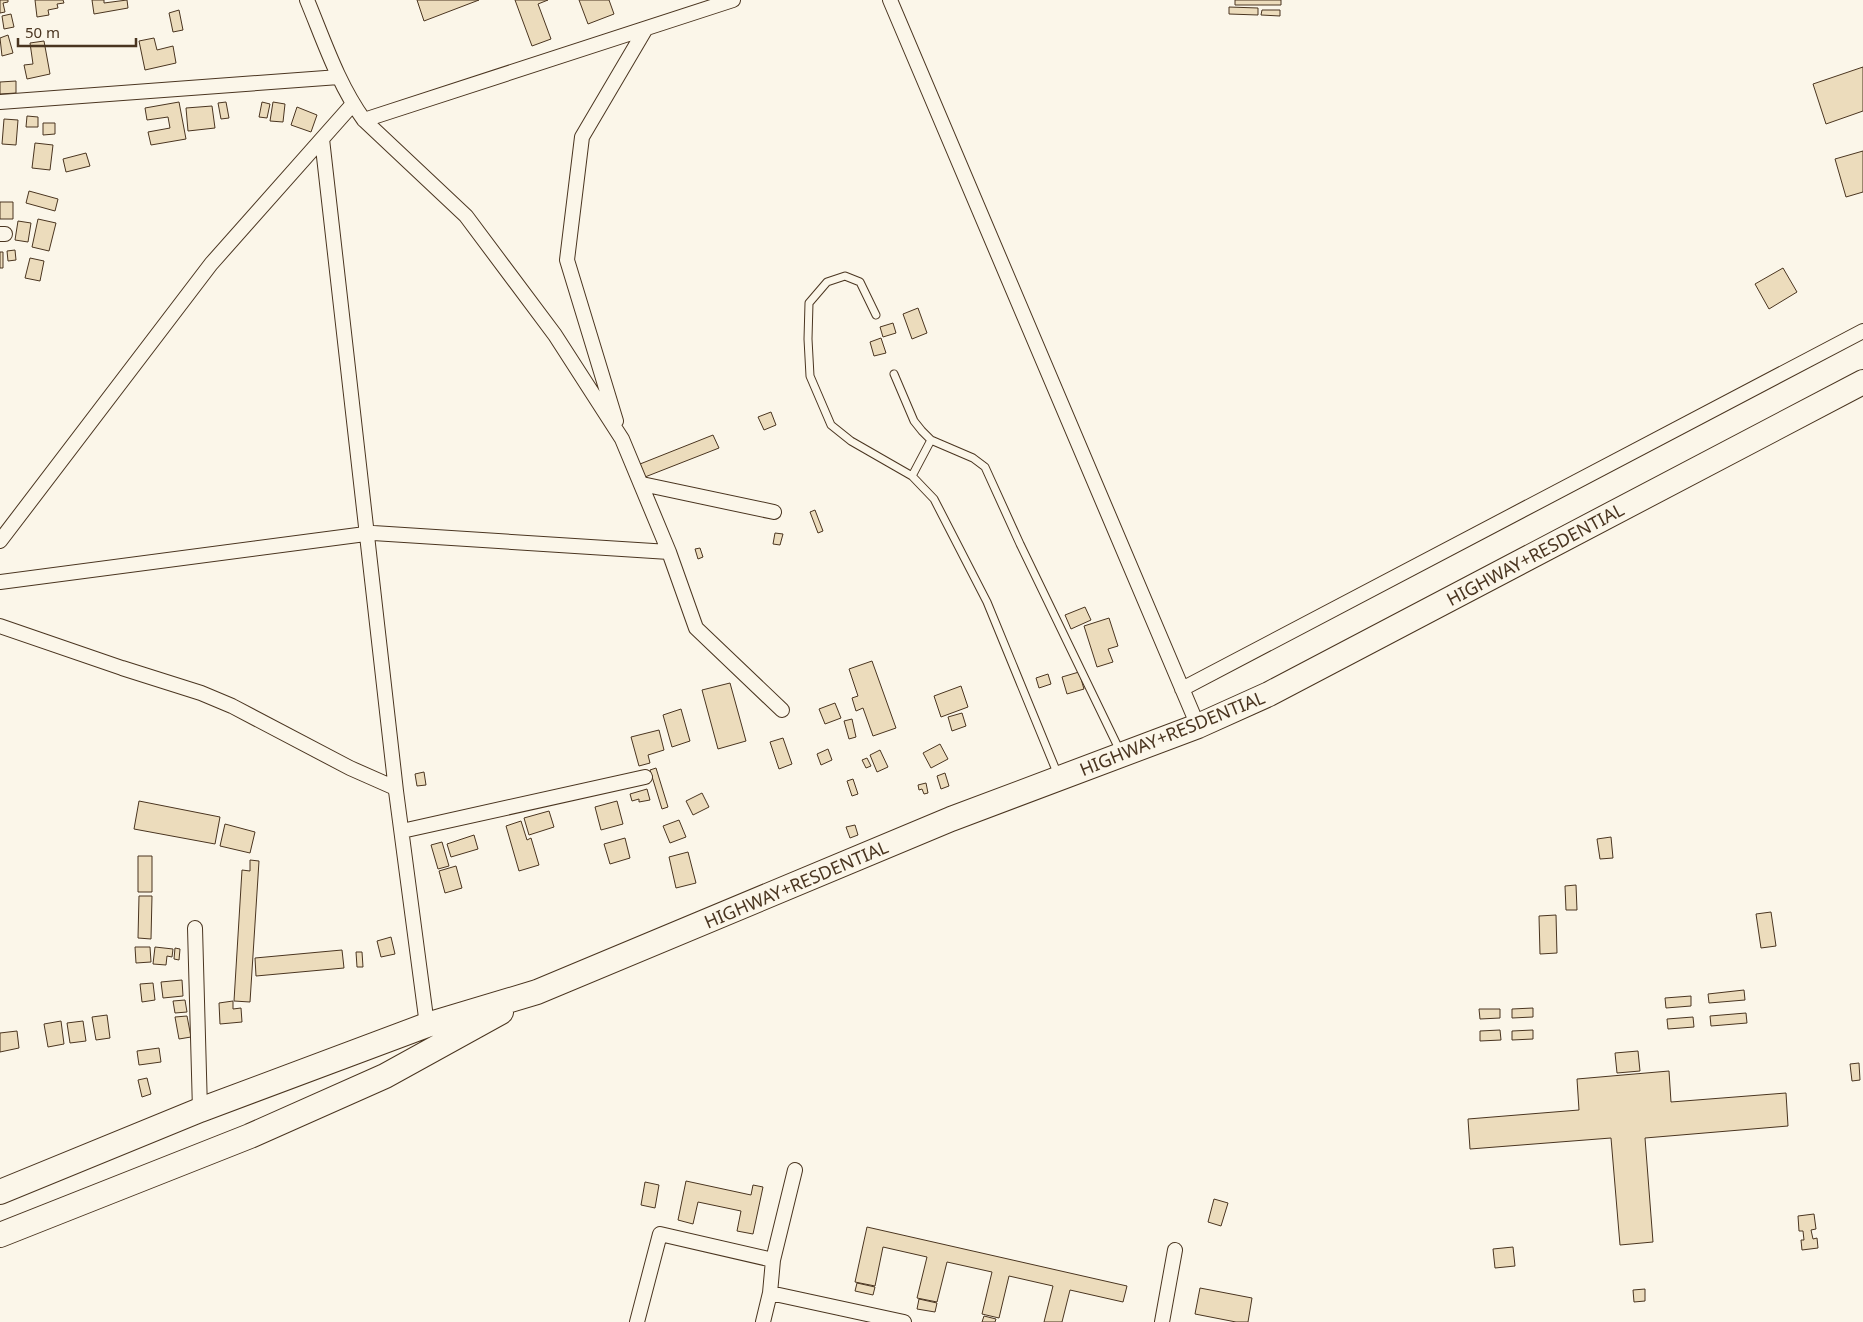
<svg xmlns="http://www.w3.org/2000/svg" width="1863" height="1322" viewBox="0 0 1863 1322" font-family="'Noto Sans',sans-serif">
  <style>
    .building { fill: #ecdcbc; stroke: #4a3520 }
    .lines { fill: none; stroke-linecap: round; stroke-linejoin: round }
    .service-casing { stroke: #4a3520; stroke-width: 9 }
    .minor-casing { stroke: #4a3520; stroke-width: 16 }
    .trunk-casing { stroke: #4a3520; stroke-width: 26 }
    .service { stroke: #fbf6e9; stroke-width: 7 }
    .minor { stroke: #fbf6e9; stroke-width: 14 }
    .trunk { stroke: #fbf6e9; stroke-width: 24 }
    .labels { text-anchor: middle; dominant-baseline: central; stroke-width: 4; stroke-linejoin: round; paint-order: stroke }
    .street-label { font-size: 18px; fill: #4a3520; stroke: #fbf6e9 }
  </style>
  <rect width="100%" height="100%" fill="#fbf6e9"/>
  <path class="building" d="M0,0h8v2l-5,1 2,9 -5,1z
    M35,0h28l1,3 -7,1 1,4 -10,2 1,5 -12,2z
    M92,0h12v3l23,-3 1,8 -34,6z
    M417,0h62l-55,21z
    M515,0h33l-10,4 13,35 -19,7z
    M579,0h30l5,14 -26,10z
    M1235,0h46v5h-46z
    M1229,7l29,1v7l-29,-1z
    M179,10l4,20 -10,2 -4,-19z
    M1262,10h18v6l-19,-1z
    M11,14l3,13 -10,2 -2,-13z
    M8,35l5,18 -11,3 -2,-18z
    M154,38l3,12 16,-4 3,17 -31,7 -6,-29z
    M44,41l6,33 -23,5 -3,-14 9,-1 -3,-21z
    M1863,67v44l-37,13 -13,-40z
    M16,81v12l-16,1v-12z
    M179,102l7,37 -35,6 -3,-13 22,-4 -2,-11 -21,3 -2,-12z
    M226,102l3,16 -8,1 -3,-16z
    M262,102l8,2 -3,14 -8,-1z
    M273,102l12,2 -2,18 -13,-1z
    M212,106l3,22 -27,3 -2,-23z
    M297,107l20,8 -6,17 -20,-7z
    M27,116l11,1v10h-12z
    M4,119l14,1 -2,25 -14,-1z
    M43,123h12v11l-12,1z
    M35,143l18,2 -3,25 -18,-2z
    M1863,151v41l-17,5 -11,-38z
    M86,153l4,13 -24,6 -3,-13z
    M29,191l29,8 -3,12 -29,-8z
    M0,202h13v17h-13z
    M38,219l18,4 -7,28 -17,-4z
    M18,221l13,2 -3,19 -13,-2z
    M15,250l1,10 -8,1 -1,-10z
    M0,252h3v16h-3z
    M30,258l14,3 -4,20 -15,-3z
    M1783,268l14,24 -28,17 -14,-25z
    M918,308l9,25 -15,6 -9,-25z
    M893,323l3,10 -13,4 -3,-10z
    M881,338l5,15 -12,3 -4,-14z
    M771,412l5,13 -12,5 -6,-13z
    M713,435l6,13 -74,29 -5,-13z
    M815,510l8,21 -5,2 -8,-21z
    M775,533l8,1 -3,11 -7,-1z
    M700,548l3,9 -5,2 -3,-10z
    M1085,607l6,13 -20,9 -6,-14z
    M1109,618l9,28 -10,3 5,13 -16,5 -13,-41z
    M872,661l24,67 -23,8 -10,-28 -7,3 -4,-13 6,-2 -9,-27z
    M1079,672l5,17 -17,5 -5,-17z
    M1048,674l3,10 -12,4 -3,-10z
    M730,683l16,58 -28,8 -16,-59z
    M961,686l7,21 -27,10 -7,-21z
    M835,703l6,15 -16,6 -6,-15z
    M681,709l9,32 -18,6 -9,-32z
    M962,713l4,13 -14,5 -4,-14z
    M852,719l4,18 -7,2 -5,-18z
    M659,730l5,20 -16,5 2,8 -11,3 -8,-29z
    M783,738l9,26 -13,5 -9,-27z
    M940,744l8,15 -17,9 -8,-15z
    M828,749l4,11 -11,5 -4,-11z
    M880,750l8,17 -11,5 -7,-17z
    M867,758l4,8 -5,2 -4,-8z
    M656,768l12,39 -6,2 -12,-39z
    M424,772l2,13 -9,1 -2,-12z
    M945,773l4,13 -8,3 -4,-13z
    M853,779l5,15 -6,2 -5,-15z
    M926,783l2,10 -4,1 -2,-5 -3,1 -1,-5z
    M647,789l3,11 -11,2v-3l-7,2 -2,-7z
    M702,793l7,14 -16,8 -7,-14z
    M139,801l81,16 -5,27 -81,-15z
    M617,801l6,23 -22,6 -6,-23z
    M549,811l5,16 -25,8 -5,-17z
    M679,820l7,17 -16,6 -7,-17z
    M521,821l6,19 4,-2 8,27 -20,6 -13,-45z
    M225,824l30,8 -5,21 -30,-7z
    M855,825l3,10 -8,3 -4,-11z
    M474,835l4,14 -27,8 -4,-13z
    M1611,837l2,21 -13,1 -3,-20z
    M625,838l5,20 -20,6 -6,-20z
    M442,842l7,24 -11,3 -7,-24z
    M688,852l8,31 -20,5 -7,-31z
    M138,856h14v36h-14z
    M250,860l9,1 -9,141 -16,-1 8,-131 8,1z
    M456,866l6,22 -17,5 -6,-22z
    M1576,885l1,25h-11l-1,-24z
    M139,896h13l-1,43 -13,-1z
    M1771,912l5,34 -15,2 -5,-34z
    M1556,915l1,38 -17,1 -1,-38z
    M391,937l4,17 -14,3 -4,-16z
    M135,947h15l1,15 -15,1z
    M155,947l18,2 -1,8 -5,-1 -1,9 -13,-1z
    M175,948l5,1 -1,11 -5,-1z
    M342,950l2,18 -88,8 -1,-18z
    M356,952h6l1,15h-6z
    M182,980l1,16 -20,2 -2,-16z
    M153,983l2,17 -13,2 -2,-18z
    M1744,990l1,10 -36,3 -1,-9z
    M1691,996v10l-25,2 -1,-10z
    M185,1000l2,12 -12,1 -2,-12z
    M233,1001v8l8,-1 1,14 -22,2 -1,-21z
    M1533,1008v9l-21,1v-9z
    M1479,1009h21v9l-20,1z
    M1746,1013l1,10 -36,3 -1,-10z
    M107,1015l3,23 -14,2 -4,-23z
    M187,1016l4,21 -12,2 -4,-22z
    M1693,1017l1,10 -26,2 -1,-10z
    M61,1021l3,23 -16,3 -4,-23z
    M83,1021l3,20 -16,2 -3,-20z
    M1500,1030l1,10 -21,1v-10z
    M1533,1030v9l-21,1v-9z
    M17,1031l2,17 -19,4v-19z
    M159,1048l2,14 -22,3 -2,-14z
    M1638,1051l2,20 -23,2 -2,-20z
    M1859,1063l1,17 -8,1 -2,-17z
    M1669,1071l2,31 115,-9 2,33 -143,12 8,104 -33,3 -9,-107 -141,11 -2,-30 111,-9 -2,-31z
    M147,1078l4,16 -9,3 -4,-17z
    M686,1181l65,14 2,-10 10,2 -10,47 -16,-3 4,-20 -43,-9 -5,22 -15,-4z
    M645,1182l14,3 -4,23 -14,-3z
    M1214,1199l14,4 -7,23 -13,-4z
    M1814,1214l2,15 -5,1 2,9 4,-1 1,10 -16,2 -1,-10h3l-1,-9h-4l-1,-15z
    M867,1227l260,59 -4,16 -53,-12 -8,32h-18l9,-36 -44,-10 -10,42 -17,-4 10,-42 -45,-10 -10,40 -20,-4 10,-41 -44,-10 -8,39 -20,-4z
    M1513,1247l2,19 -20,2 -2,-19z
    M857,1283l18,4 -2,8 -18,-4z
    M1200,1288l52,10 -4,24h-12l-41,-8z
    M1645,1289v12l-11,1 -1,-12z
    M919,1299l18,4 -2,9 -18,-3z
    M984,1316l12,3 -1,3h-13z"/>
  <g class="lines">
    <defs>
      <path id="service" d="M876,315l-16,-33 -15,-6 -18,6 -18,21 -1,36 2,37 21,49 20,16 61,35 22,23 53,103 71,173
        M894,374l20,47 8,10 9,9 42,18 12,9 35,77 100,207
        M912,476l19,-36"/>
      <path id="minor" d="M307,0c17,41 31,84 57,120l102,96 89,119 67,104 47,113 27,76 86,82
        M890,0l308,726
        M0,102l339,-25
        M364,120l369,-120
        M322,139l74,652
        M0,234h5
        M616,421l-49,-161 15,-123 63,-107
        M642,484l132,28
        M0,541l211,-277 141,-159
        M0,582l373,-49 296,19
        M0,626l122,42 79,25 31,13 118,62 43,19 3,4 31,234
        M1182,689l681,-358
        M402,831l243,-54
        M195,928l5,182
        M770,1293l134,29
        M637,1322l23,-88 113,26
        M763,1322l7,-29 3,-33 22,-90
        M1162,1322l13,-72"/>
      <path id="trunk" d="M0,1192l200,-82 227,-85 110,-33 414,-173 247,-93 71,-32 594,-312
        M0,1235l250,-99 135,-60 116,-64"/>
    </defs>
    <use href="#service" class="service-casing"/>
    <use href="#minor" class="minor-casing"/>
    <use href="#trunk" class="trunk-casing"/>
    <use href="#service" class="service"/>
    <use href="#minor" class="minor"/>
    <use href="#trunk" class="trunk"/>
  </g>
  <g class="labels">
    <g class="street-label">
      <text transform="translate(1535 554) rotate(-28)">HIGHWAY+RESDENTIAL</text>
      <text transform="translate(1172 733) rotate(-22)">HIGHWAY+RESDENTIAL</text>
      <text transform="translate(796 884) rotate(-23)">HIGHWAY+RESDENTIAL</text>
    </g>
  </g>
  <path d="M18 38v8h118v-8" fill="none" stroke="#4a3520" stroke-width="2.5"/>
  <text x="25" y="38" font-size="15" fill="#4a3520" stroke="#fbf6e9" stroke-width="4" paint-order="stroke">50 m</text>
</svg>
